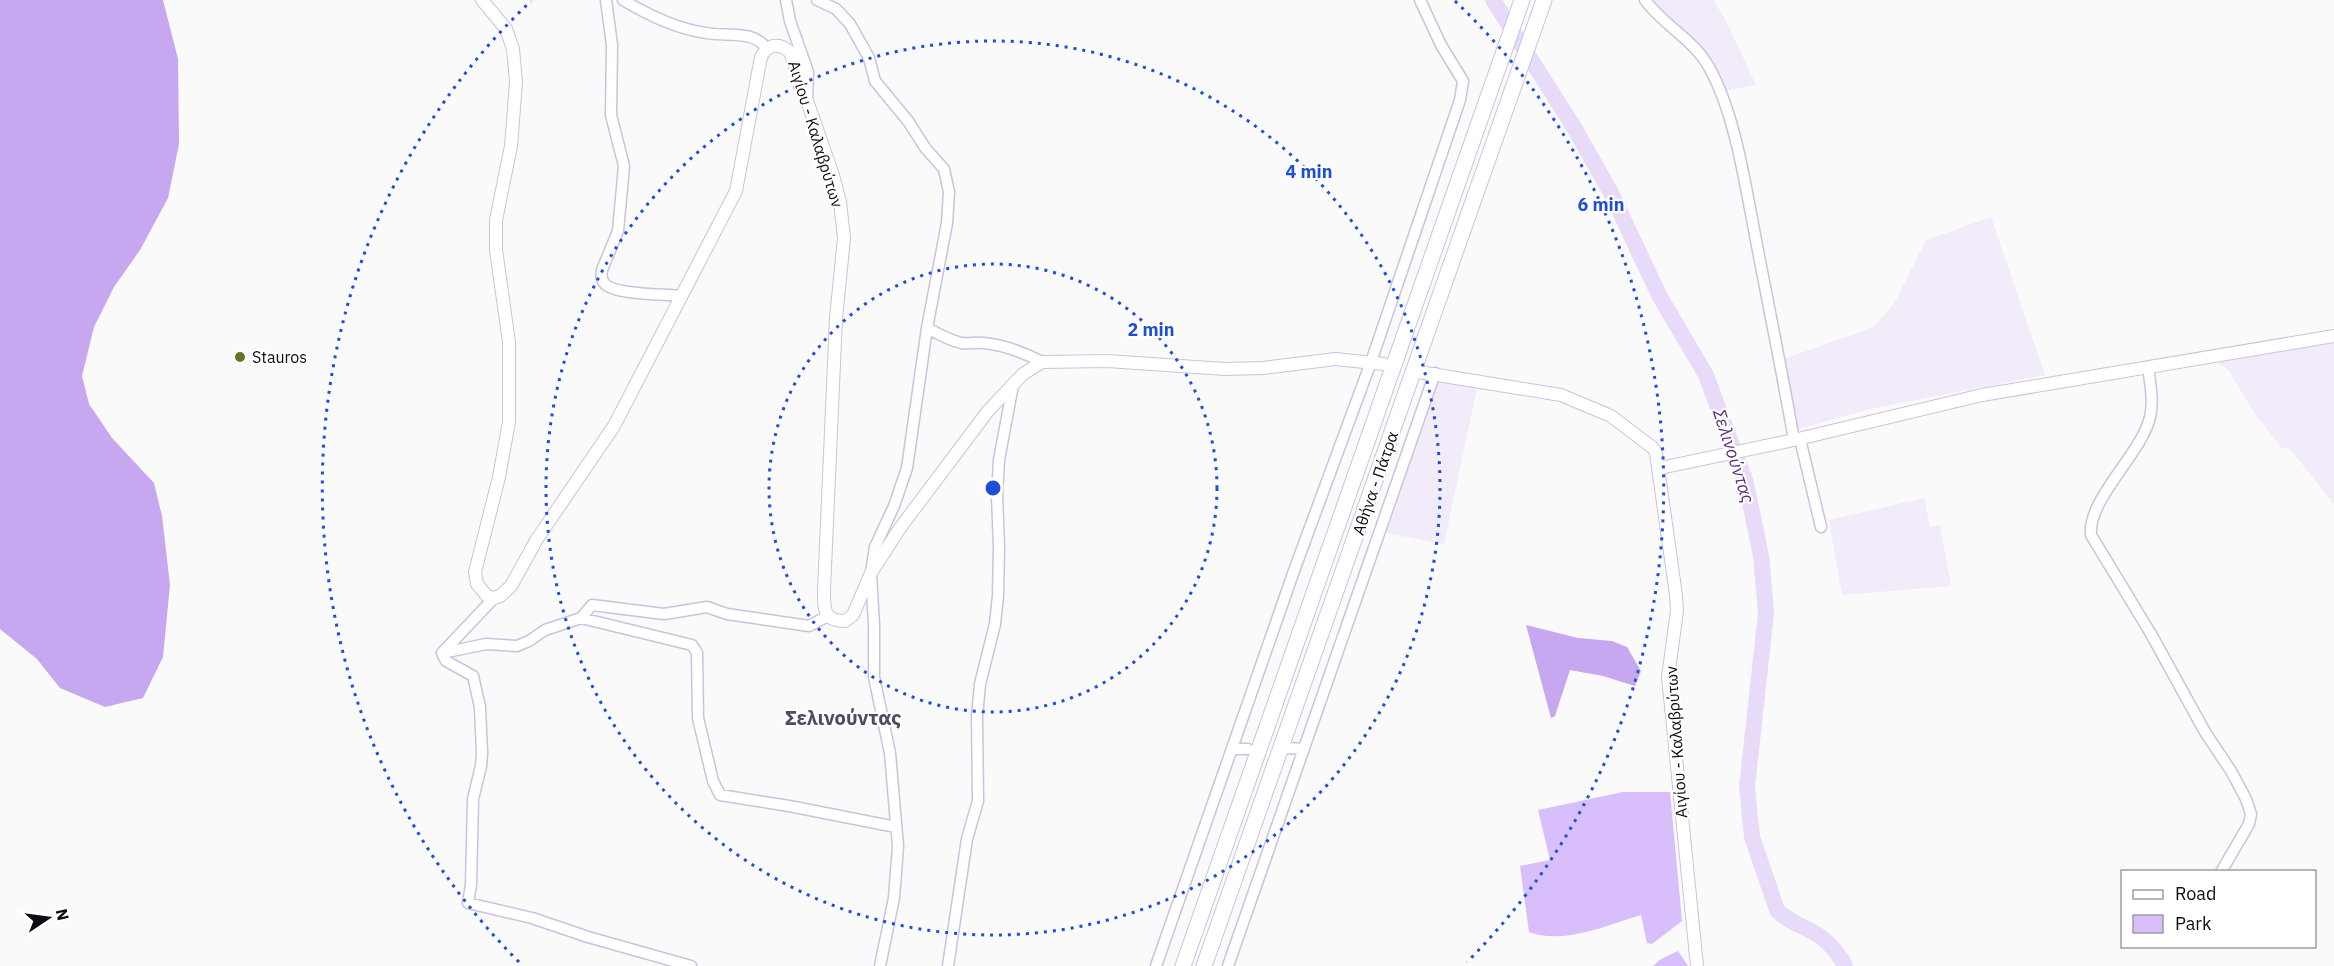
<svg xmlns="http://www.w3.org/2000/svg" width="2334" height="966" viewBox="0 0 2334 966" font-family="'IBM Plex Sans',sans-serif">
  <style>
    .built { fill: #f1ebfa }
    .green { fill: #d8befa }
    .forest { fill: #c7a7ef }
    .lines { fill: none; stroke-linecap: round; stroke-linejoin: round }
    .river { stroke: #e7dbf9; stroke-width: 16 }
    .minor-casing { stroke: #cdc1df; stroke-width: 13 }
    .major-casing { stroke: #cdc1df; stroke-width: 14 }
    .highway-casing { stroke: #cdc1df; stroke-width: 17 }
    .minor { stroke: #fff; stroke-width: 10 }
    .major { stroke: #fff; stroke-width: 12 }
    .highway { stroke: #fff; stroke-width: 15 }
    .ring { fill: none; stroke: #1d4ed8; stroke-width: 3; stroke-dasharray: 3 6 }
    .poi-dot { fill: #5e7628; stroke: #fff; stroke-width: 2 }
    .labels { text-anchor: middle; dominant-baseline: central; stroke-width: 4.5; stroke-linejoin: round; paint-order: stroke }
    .street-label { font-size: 16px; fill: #0f0b14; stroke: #fff }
    .poi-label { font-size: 16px; fill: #0f0b14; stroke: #fff; text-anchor: start }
    .water-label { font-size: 18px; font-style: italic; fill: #5a2f83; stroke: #fff }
    .quarter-label { font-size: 20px; font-weight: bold; fill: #534962; stroke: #fff }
    .centre { fill: #1d4ed8; stroke: #fff; stroke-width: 3 }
    .ring-label { font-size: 18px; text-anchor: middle; font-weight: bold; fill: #1d4ed8; stroke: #fff; stroke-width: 4.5; stroke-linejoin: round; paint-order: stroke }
  </style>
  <rect width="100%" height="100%" fill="#fafafa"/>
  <path class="built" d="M1648,0h65l11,17 32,68 -32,6z
    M1991,217l54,158 -175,34 -72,20 -15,-67 1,-3 90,-32 21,-25 31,-62z
    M2334,340v164l-45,-56h-7l-25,-31 -29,-47 -12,-9z
    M1439,381l38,7 -33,156 -58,-11z
    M1924,498l6,29 10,-2 11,61 -109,9 -13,-75z"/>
  <path class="green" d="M1623,792h47l12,129 -30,23 -5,-1 -6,-28c-33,10 -78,30 -112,17l-9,-66 30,-6 -12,-50z
    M1678,951l10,15h-35l8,-7z"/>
  <path class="forest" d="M0,0h163l15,59 1,85 -11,54 -28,52 -26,37 -20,40 -12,49 7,28 23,34 42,45 8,33 8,69 -7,72 -20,41 -38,9 -45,-19 -23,-29 -37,-30z
    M1526,625l52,13 34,3 15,6 14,24 -6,15 -32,-10 -33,-6 -15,46 -4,2z"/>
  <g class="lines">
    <path class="river" d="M1493,0l82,129 36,64 49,104 46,78 40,108 15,73 5,57 -19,174 5,50 25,73c10,11 24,15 36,22 13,7 26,21 32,34"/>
    <defs>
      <path id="minor" d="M606,0l6,45 -1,70 13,51 -6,65 -16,39c-1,5 -1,10 3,14 10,11 60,10 76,12
        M623,0c25,15 54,29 83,33 20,4 48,-4 61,16
        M786,0l4,21 18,51 -1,26
        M817,0l19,9 14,15 19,34 6,23 33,40 18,28 18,20 5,23 -2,31 -20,105 -20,140 -13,38 -19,41 -4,26 3,52v52l16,76 8,93 -4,52 -14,68
        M1645,0c19,26 50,40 65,69 25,46 35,114 45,166 13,68 27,137 39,205
        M927,328c11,6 22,12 34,15 8,1 16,-1 23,0 19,2 41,10 58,19
        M2148,367c2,16 6,34 2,50 -8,36 -63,83 -59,118l60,99 54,98 26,39 15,28 5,15 -2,10 -28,48
        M1800,439l21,88
        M494,598l-52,55 4,8 27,15 7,31 2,46 -1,13 -8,33 -2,86 -3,18 64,15 56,19 103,29
        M581,618l11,-13 72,9 43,-7 20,7 82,12 19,-10
        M442,653l44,-9 31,2 12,-5 16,-11 36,-12 111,27 5,8 1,65 15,63 7,14 69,11 107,21
        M1286,748l18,1
        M1232,749h16
        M948,966l19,-127 11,-38 -1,-85 3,-32 15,-60 3,-28 1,-49 -2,-51 2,-36 14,-75
        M1156,966l139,-398 76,-206 89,-262 3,-19 -22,-36 -21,-45
        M1228,966l207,-593"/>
      <path id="major" d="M482,0l24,29 7,20 3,33 -5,64 -15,74v30l13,92v80l-10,55 -24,95 2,12 10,12 7,2 6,-2 11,-10 26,-47 77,-113 122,-235 25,-134c7,-13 18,-15 29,-5l43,123 7,27 4,36 -8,80 -12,272c0,19 -1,31 21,31l8,-6 18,-42 29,-45 88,-117 35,-37 19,-12 65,-1 118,8 38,-1 72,-9 49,5
        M1419,372l142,23 50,21 42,32 3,5 20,142 1,16 -9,66 29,289
        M1660,468l134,-28 188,-45 352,-59"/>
      <path id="highway" d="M1183,966l339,-966
        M1204,966l340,-966"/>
    </defs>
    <use href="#minor" class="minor-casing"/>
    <use href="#major" class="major-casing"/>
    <use href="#highway" class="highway-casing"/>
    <use href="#minor" class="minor"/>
    <use href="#major" class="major"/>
    <use href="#highway" class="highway"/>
  </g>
  <g class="ring">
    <circle cx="993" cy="488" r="224"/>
    <circle cx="993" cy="488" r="447"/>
    <path d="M519 962A671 671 0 0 1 531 1M1455 1A671 671 0 0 1 1467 962"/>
  </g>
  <circle class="poi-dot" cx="240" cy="357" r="6"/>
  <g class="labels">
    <g class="street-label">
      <text transform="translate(816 134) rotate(73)">Αιγίου - Καλαβρύτων</text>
      <text transform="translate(1375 483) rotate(-71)">Αθήνα - Πάτρα</text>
      <text transform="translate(1676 742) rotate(-94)">Αιγίου - Καλαβρύτων</text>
    </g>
    <g class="poi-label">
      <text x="252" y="357">Stauros</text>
    </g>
    <g class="water-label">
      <text transform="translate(1734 456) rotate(72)">Σελινούντας</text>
    </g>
    <g class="quarter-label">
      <text x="843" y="717">Σελινούντας</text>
    </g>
  </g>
  <circle cx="993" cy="488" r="9" class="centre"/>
  <g class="ring-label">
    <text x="1309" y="178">4 min</text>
    <text x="1601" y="211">6 min</text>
    <text x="1151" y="336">2 min</text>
  </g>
  <rect x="2121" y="870" width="195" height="78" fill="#ffffff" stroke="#9f9da1" stroke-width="1.5"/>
  <rect x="2133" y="890" width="30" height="9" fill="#ffffff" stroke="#9f9da1" stroke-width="1.5"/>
  <text x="2175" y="900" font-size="18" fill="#0f0b14">Road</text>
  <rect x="2133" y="915" width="30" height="18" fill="#d8befa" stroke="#9f9da1" stroke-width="1.5"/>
  <text x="2175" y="930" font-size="18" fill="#0f0b14">Park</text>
  <g transform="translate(48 918) rotate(77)" stroke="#ffffff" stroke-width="4.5" paint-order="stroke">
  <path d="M0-4.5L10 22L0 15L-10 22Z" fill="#0f0b14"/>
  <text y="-9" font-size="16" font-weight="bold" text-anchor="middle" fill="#0f0b14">N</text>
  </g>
</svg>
